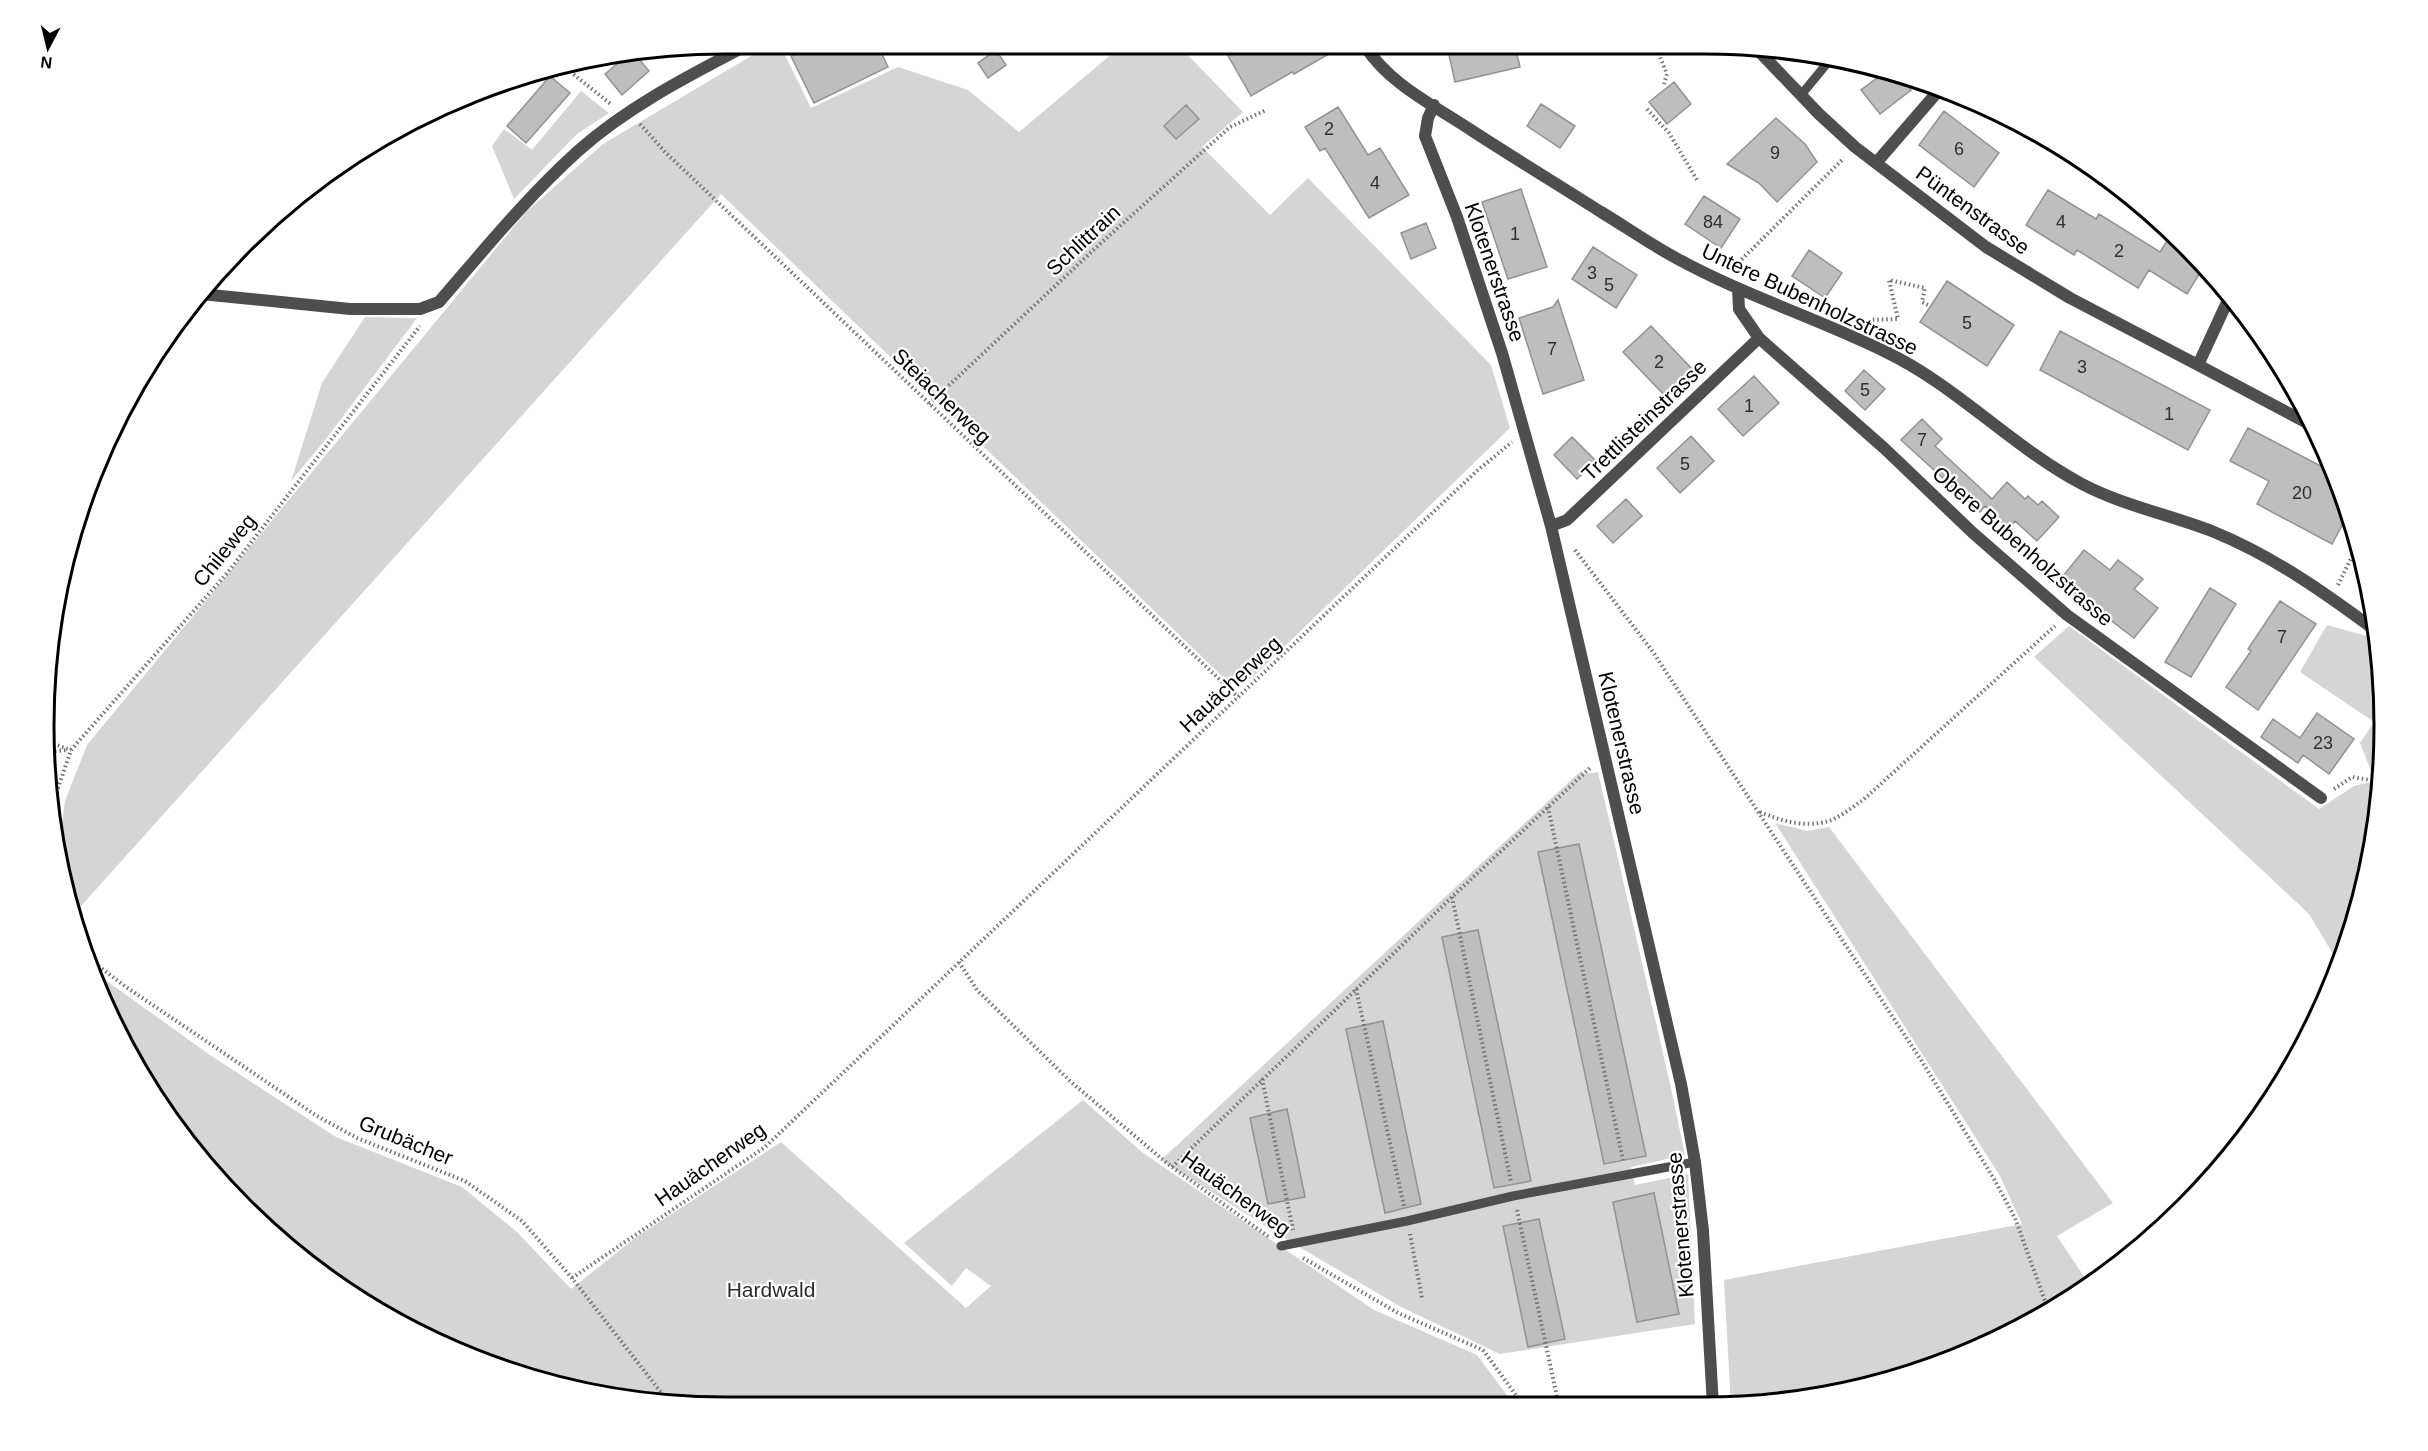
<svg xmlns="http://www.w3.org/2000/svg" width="2428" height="1451" viewBox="0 0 2428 1451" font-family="Helvetica,sans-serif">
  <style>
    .green { fill: #d5d5d5 }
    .building { fill: #bebebe; stroke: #929292; stroke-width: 1.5 }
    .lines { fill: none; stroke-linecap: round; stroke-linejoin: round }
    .path { stroke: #707070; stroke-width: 4; stroke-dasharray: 1.5 3; stroke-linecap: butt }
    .lane { stroke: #4e4e4e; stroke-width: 9 }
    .street { stroke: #4e4e4e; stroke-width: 12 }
    .labels { text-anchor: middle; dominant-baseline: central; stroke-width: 4.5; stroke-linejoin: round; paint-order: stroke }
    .number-label { font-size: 18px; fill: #303030 }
    .street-label { font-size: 21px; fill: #000; stroke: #fff }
    .park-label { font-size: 21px; fill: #2c2c2c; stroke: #fff }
    .rim { fill: none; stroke: #000; stroke-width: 3 }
  </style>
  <rect width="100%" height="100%" fill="#fff"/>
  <path class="green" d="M1120,47h60l63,65 -41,35 68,68 38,-37 183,187 19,63 -259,251 -27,-1 -503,-484 -649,722 -15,-55 8,-60 22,-56 439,-533 77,-68 160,-95h19l29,59 87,-41 70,23 51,42z
    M581,91l28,22 -32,21 -63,65 -22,-53 12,-17 28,21z
    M365,317l52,1 -91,121 -35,42 31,-98z
    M2327,625l43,12 6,6 8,83 -13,133 -32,105 -30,-50 -275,-257 35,-31 250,183 35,-23 21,-5 -15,-38 14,-21 -74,-50z
    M1581,771l4,3 13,-2 73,316 14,67 -54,12 4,18 53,-11 7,150 -195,30 -99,-47 -112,-66 -128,-81z
    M1775,823l32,8 22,-4 284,376 -56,33 32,48 -46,32 -164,68 -132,22h-16l-7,-126 298,-56 -22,-48z
    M90,969l120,86 126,82 126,50 55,45 54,57 64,-51 146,-96 185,166 25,-22 -25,-18 -14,18 -48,-43 179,-143 60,53 231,157 103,45 38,51h-834l-175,-35 -160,-79 -102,-84 -60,-68 -49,-74z"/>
  <path class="building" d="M1447,46h68l5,21 -65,15z
    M1223,47h118l-47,27 -2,-2 -41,24z
    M879,48l9,19 -74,36 -23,-47 15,-7z
    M996,50l10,15 -18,13 -10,-15z
    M632,51l17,20 -27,24 -17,-21z
    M1885,72l16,4 10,14 -31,24 -19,-24z
    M550,76l20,17 -44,50 -19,-17z
    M1674,82l17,22 -24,20 -18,-22z
    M1541,104l34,22 -15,22 -33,-22z
    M1186,105l13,14 -23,20 -12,-13z
    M1338,107l30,48 12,-7 29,47 -40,23 -44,-70 -5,3 -15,-24z
    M1944,111l55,42 -25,34 -55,-42z
    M1776,118l29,26 12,18 -40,40 -18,-19 -32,-19z
    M1521,189l26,78 -39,12 -26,-77z
    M2048,190l48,29 3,-5 61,38 12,-19 13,10 19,23 -17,28 -38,-24 -11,18 -61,-38 -3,5 -48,-30z
    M1704,196l36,23 -19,29 -36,-24z
    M1426,223l10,25 -25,11 -10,-26z
    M1593,247l44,28 -21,33 -44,-29z
    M1809,250l33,23 -17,25 -33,-22z
    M1947,281l67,44 -27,41 -67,-44z
    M1558,300l26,80 -41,14 -24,-76 34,-11z
    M1651,326l44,46 -28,26 -44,-46z
    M2060,331l150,79 -22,40 -148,-80z
    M1864,370l21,19 -20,21 -20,-19z
    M1754,376l25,27 -36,33 -25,-27z
    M1922,419l20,20 -7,7 57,53 15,-17 18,17 3,-3 10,9 4,-4 17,16 -22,24 -22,-20 -7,8 -23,-23 -5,6 -79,-72z
    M2248,428l88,46 12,40 -16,30 -75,-40 12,-23 -39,-20z
    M1691,436l23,25 -34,32 -23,-25z
    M1572,437l24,24 -19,18 -23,-24z
    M1626,499l16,17 -29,27 -16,-17z
    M2084,550l26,20 8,-10 25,19 -9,10 24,19 -24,30 -75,-57z
    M2210,588l26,16 -45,73 -26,-15z
    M2280,601l36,23 -58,86 -32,-23 25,-36 -3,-2z
    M2317,713l37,26 -25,35 -26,-19 -5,8 -37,-26 12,-18 27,19z
    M1579,844l67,312 -42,8 -66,-312z
    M1478,930l53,251 -37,7 -52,-251z
    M1383,1021l38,183 -36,9 -39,-184z
    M1287,1109l18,88 -37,7 -18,-86z
    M1654,1193l25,121 -42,8 -24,-120z
    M1539,1219l26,120 -37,8 -25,-121z"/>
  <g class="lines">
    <path class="path" d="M1655,45l12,29 -3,10
      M563,66l49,39
      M1647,109l22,24 28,47
      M640,124l26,29 572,544
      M1732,269l112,-111
      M1863,326l3,-6 32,-1 -9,-39 36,8 -3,14 8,4
      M929,404l171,-160 130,-117 36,-17
      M1575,550l78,102 268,408 73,119 21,39 34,94
      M2338,585l19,-39
      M45,741l26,9
      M46,752l21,-2
      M2334,789l18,-12 24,4 3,3
      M1548,807l75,353
      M1760,812c24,10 49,17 74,7 10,-5 20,-13 29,-19l192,-174
      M53,824l4,-33 14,-41 157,-178 192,-246
      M1452,897l59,285
      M84,955l42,32 191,129 40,22 108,43 57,40 50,57 98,126
      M959,962l18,28 94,92 97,82 101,73
      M1356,989l48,217
      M1262,1079l31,151
      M1172,1167l280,-270 138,-129
      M1517,1210l42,196
      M1410,1234l12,64
      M1303,1258l95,55 85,37 41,56
      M572,1278l193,-131 613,-583 100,-94 34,-28"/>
    <path class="lane" d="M1801,95l28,-34
      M1281,1246l126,-25 106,-25 182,-34"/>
    <path class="street" d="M1365,46c24,38 70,60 106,84 43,28 86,54 130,82 25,15 49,32 75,46 67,37 141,60 210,94 71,34 126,95 196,132 42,22 89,31 132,48 59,24 111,61 161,98
      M1754,46l65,68 36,33 131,100 84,51 128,67
      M1434,105l-6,13 -3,18 32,81 45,136 49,173 130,558 14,78 8,69 10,175
      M1876,163l64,-74
      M1738,288l1,21 20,29 125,110 89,85 94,82 254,183
      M201,294l149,15h70l19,-7c45,-52 88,-105 139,-151 47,-42 106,-73 162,-102
      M2229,298l-31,67 113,60
      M1551,526l16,-6 192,-182"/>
  </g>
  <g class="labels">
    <g class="number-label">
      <text x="1329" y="129">2</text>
      <text x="1959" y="149">6</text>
      <text x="1775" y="153">9</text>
      <text x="1375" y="183">4</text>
      <text x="1713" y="222">84</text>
      <text x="2061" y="222">4</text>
      <text x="1515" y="234">1</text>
      <text x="2119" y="251">2</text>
      <text x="1592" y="273">3</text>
      <text x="1609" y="285">5</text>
      <text x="1967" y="323">5</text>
      <text x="1552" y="349">7</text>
      <text x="1659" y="362">2</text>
      <text x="2082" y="367">3</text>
      <text x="1865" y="390">5</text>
      <text x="1749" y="406">1</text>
      <text x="2169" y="414">1</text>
      <text x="1922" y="440">7</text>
      <text x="1685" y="464">5</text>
      <text x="2302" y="493">20</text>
      <text x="2282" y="637">7</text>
      <text x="2323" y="743">23</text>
    </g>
    <g class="street-label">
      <text transform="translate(1973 210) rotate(36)">Püntenstrasse</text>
      <text transform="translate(1083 240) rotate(-43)">Schlittrain</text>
      <text transform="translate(1495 272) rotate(71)">Klotenerstrasse</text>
      <text transform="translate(1810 299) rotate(25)">Untere Bubenholzstrasse</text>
      <text transform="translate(942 396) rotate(44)">Steiacherweg</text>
      <text transform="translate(1644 420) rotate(-44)">Trettlisteinstrasse</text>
      <text transform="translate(2023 546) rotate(41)">Obere Bubenholzstrasse</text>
      <text transform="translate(224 550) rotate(-51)">Chileweg</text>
      <text transform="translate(1230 684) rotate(-43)">Hauächerweg</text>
      <text transform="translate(1622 743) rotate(77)">Klotenerstrasse</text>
      <text transform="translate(406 1140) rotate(22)">Grubächer</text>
      <text transform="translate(710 1164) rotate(-35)">Hauächerweg</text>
      <text transform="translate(1236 1193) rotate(36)">Hauächerweg</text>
      <text transform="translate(1680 1225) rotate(-95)">Klotenerstrasse</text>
    </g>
    <g class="park-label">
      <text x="771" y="1289">Hardwald</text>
    </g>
  </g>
  <path d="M0 0H2428V1451H0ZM725 54H1703A671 671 0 0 1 2374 725V726A671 671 0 0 1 1703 1397H725A671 671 0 0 1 54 726V725A671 671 0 0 1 725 54Z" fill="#fff" fill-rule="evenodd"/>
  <path class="rim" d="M725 54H1703A671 671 0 0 1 2374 725V726A671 671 0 0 1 1703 1397H725A671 671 0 0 1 54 726V725A671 671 0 0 1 725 54Z"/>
  <g transform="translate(48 48) rotate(187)" stroke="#ffffff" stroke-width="4.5" paint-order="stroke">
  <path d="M0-4.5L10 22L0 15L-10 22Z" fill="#000000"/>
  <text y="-9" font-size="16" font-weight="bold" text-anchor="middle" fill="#000000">N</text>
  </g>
</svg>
